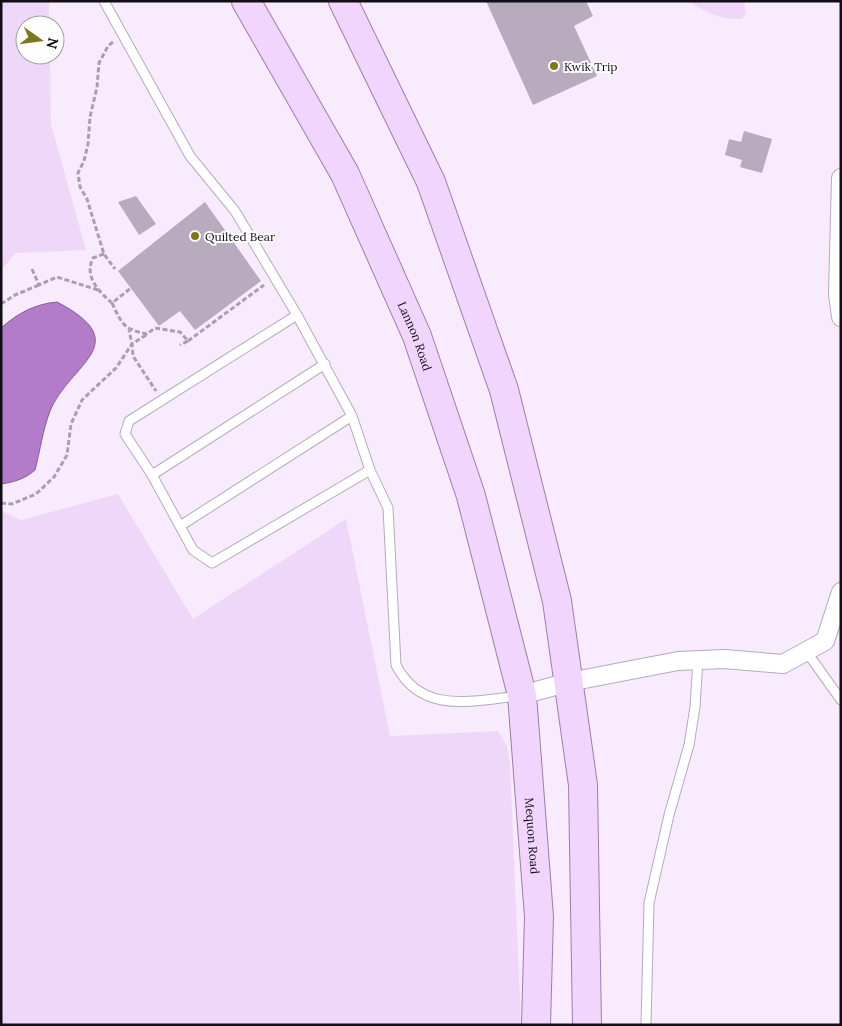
<svg xmlns="http://www.w3.org/2000/svg" width="842" height="1026" viewBox="0 0 842 1026" font-family="Lora,serif">
  <style>
    .green { fill: #efd7f9 }
    .water { fill: #b37cca; stroke: #835b94 }
    .building { fill: #b8abbe }
    .lines { fill: none; stroke-linecap: round; stroke-linejoin: round }
    .service-casing { stroke: #b6aabc; stroke-width: 11 }
    .minor-casing { stroke: #b6aabc; stroke-width: 20 }
    .primary-casing { stroke: #9d7daa; stroke-width: 30 }
    .path { stroke: #aa9fae; stroke-width: 3; stroke-dasharray: 5 2.5; stroke-linecap: butt }
    .service { stroke: #fff; stroke-width: 9 }
    .minor { stroke: #fff; stroke-width: 18 }
    .primary { stroke: #f1d5fd; stroke-width: 28 }
    .poi-dot { fill: #7e781d; stroke: #fdfdfd; stroke-width: 2 }
    .labels { text-anchor: middle; dominant-baseline: central; stroke-width: 4; stroke-linejoin: round; paint-order: stroke }
    .poi-label { font-size: 12px; fill: #130e15; stroke: #fdfdfd; text-anchor: start }
    .street-label { font-size: 12px; fill: #130e15; stroke: #fdfdfd }
  </style>
  <rect width="100%" height="100%" fill="#f8ebfe"/>
  <path class="green" d="M1,1h48v24h-24v30h25l1,69 35,126 -70,3 -15,17z
    M689,1h55l2,12 -4,6c-21,1 -36,-6 -53,-18z
    M118,494l75,125 153,-100 44,217 108,-5 9,15 3,17 11,262h-520v-514l20,9z"/>
  <path class="water" d="M57,302c80,42 13,61 -7,109 -7,18 -10,40 -15,59 -10,9 -21,12 -34,14v-156c17,-15 34,-24 56,-26z"/>
  <path class="building" d="M486,1h100l7,15 -19,10 23,50 -64,29z
    M744,131l28,8 -10,34 -22,-6 2,-7 -17,-5 4,-16 12,3z
    M136,196l20,28 -17,11 -21,-33z
    M205,202l56,79 -66,49 -15,-19 -21,15 -41,-55z"/>
  <g class="lines">
    <defs>
      <path id="service" d="M104,1l86,155 45,55 62,104 55,101 18,54 18,38 8,157c26,51 78,35 124,31
        M297,315l-168,106 -4,13 27,41 41,75 19,13 158,-93
        M152,475l173,-111
        M180,526l172,-110
        M806,651l35,49
        M646,1025l3,-122 20,-88 20,-70 6,-38 3,-47"/>
      <path id="minor" d="M841,178l-3,116 3,23
        M522,695l47,-13 109,-21 46,-2 59,5 42,-23 16,-49"/>
      <g id="primary">
        <path id="s1" d="M246,1l99,173 72,162 54,160 51,199 17,222 -3,108"/>
        <path d="M343,1l88,181 73,208 53,211 26,184 4,240"/>
      </g>
    </defs>
    <use href="#service" class="service-casing"/>
    <use href="#minor" class="minor-casing"/>
    <use href="#primary" class="primary-casing"/>
    <path class="path" d="M113,42l-5,4 -9,17 -2,24 -7,30 -2,27 -4,17 -6,12 2,14 7,12 17,55 11,15
      M104,254l-11,4c-9,18 5,33 19,45l19,-15
      M32,269l7,16 18,-8 41,13
      M112,303c10,21 11,26 35,31l8,-6 25,4 8,9 -8,4
      M1,304l14,-9 24,-10
      M146,335l-14,9 1,12 23,35
      M188,341l76,-56
      M1,503l11,1 24,-10 18,-17 13,-22 4,-31 11,-24 34,-32 16,-24 -3,-14"/>
    <use href="#service" class="service"/>
    <use href="#minor" class="minor"/>
    <use href="#primary" class="primary"/>
  </g>
  <g class="poi-dot">
    <circle cx="554" cy="66" r="5"/>
    <circle cx="195" cy="236" r="5"/>
  </g>
  <g class="labels">
    <g class="poi-label">
      <text x="564" y="66">Kwik Trip</text>
      <text x="205" y="236">Quilted Bear</text>
    </g>
    <g class="street-label">
      <text stroke="none"><textPath href="#s1" startOffset="376">Lannon Road</textPath></text>
      <text stroke="none"><textPath href="#s1" startOffset="892">Mequon Road</textPath></text>
    </g>
  </g>
  <rect width="842" height="1026" fill="none" stroke="#130e15" stroke-width="5"/>
  <g transform="translate(40 40) rotate(104)"><circle r="24" fill="#fdfdfd" stroke="#9f9da0"/>
  <path d="M0-4L9 19L0 12L-9 19Z" fill="#7e781d"/>
  <text y="-8" font-size="14" font-weight="bold" text-anchor="middle" fill="#130e15">N</text>
  </g>
</svg>
